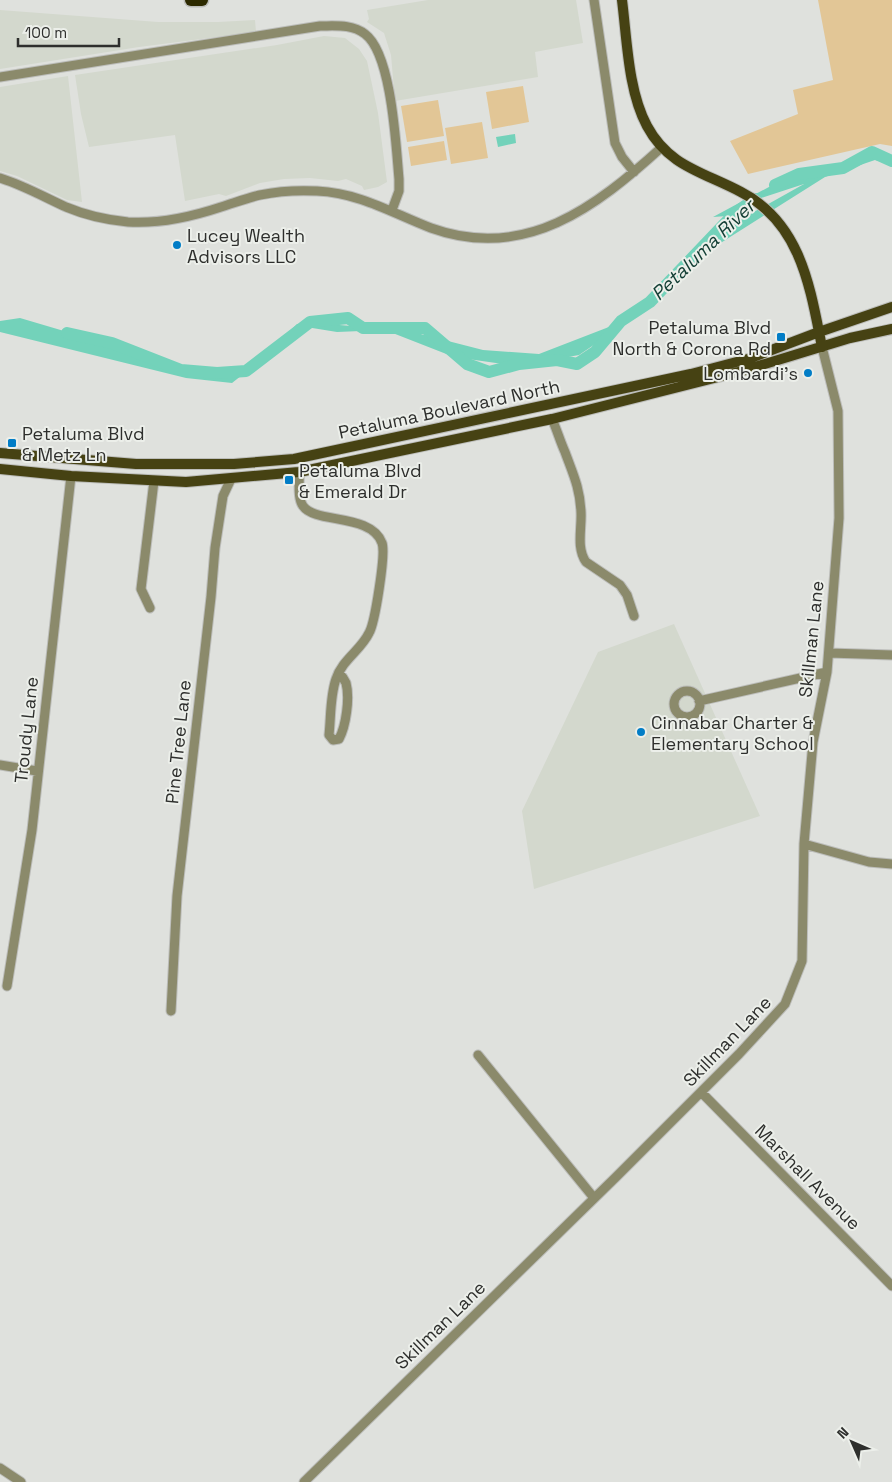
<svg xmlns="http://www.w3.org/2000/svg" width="892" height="1482" viewBox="0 0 892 1482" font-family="'Space Grotesk',sans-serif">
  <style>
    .built { fill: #d3d8cd }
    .green { fill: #e2c696 }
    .water { fill: #73d2ba }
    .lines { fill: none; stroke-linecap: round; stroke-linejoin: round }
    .river { stroke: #73d2ba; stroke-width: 12 }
    .minor-casing { stroke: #bcbdba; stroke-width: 11 }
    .major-casing { stroke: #bcbdba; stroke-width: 12 }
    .highway-casing { stroke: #bcbdba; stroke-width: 15 }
    .minor { stroke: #8b8a6b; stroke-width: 9 }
    .major { stroke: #464213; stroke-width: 10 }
    .highway { stroke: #2d2a00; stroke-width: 12 }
    .poi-dot { fill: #027dc6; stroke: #ecefea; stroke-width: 2 }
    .labels { text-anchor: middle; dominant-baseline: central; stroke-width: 4; stroke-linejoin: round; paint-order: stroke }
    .poi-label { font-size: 18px; fill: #2e2f2d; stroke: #ecefea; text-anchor: start }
    .street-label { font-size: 18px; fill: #2e2f2d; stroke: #ecefea }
    .water-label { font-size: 19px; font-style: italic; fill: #113d33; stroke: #ecefea }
  </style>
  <rect width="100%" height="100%" fill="#dfe1dd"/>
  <path class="built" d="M428,0h148l7,43 -48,9 3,25 -143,24 -4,-46 -7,-22 -17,-11 2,-3 -2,-9z
    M0,10l158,12h60l37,-2 1,12 -117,15 -139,22z
    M324,36l21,2 14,11 8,12 11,52 9,69 -9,5 -14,3 -2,-4 -16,-7 -8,2 -28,-3 -26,1 -24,4 -34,13 -7,-2 -34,7 -10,-66 -86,12 -8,-33 -6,-39 202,-30z
    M68,76l14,126 -15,-2 -50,-24 -17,-5v-84z
    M674,624l86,192 -226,73 -12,-78 76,-159z"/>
  <path class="green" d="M818,0h74v146l-12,-2 -132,30 -18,-33 68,-27 -5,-24 40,-10z
    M523,86l6,36 -37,7 -6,-37z
    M438,100l6,36 -37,6 -6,-36z
    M482,122l6,36 -37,6 -6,-36z
    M444,141l3,19 -36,6 -3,-19z"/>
  <path class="water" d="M515,134l1,9 -18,4 -2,-10z
    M875,152l17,5v7l-17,-4 -50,17 -136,86 -60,58 -50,34 -62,11 -63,-9 -69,-27 -48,2 -31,-5 -40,29 -34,27 -46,-5 -186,-46v-11l20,-3 142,42 35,14 36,2 47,-35 17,-17 19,-1 35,3 27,-3 105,27 56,4 75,-29 39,-31 56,-57 95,-53 -43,14 -34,18 -14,1 67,-36 49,-11z"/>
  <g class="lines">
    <path class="river" d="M775,185l24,-11 44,-6 29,-16 20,9
      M67,333l45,10 69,27 36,3 29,-2 64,-49 38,-4 15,10h62l42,36 22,8 30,-8 38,-4 20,4 18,-12 26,-31 29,-19 84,-88 21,-15"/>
    <defs>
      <path id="minor" d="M594,0l21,143 7,14 12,15
        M0,77l320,-51c16,0 32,-2 45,8 27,20 31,113 34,145v12l-7,19
        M0,178c23,7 44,19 66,29 19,8 41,13 62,15 31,2 63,-5 93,-15 13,-4 26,-9 39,-12 19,-4 38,-5 57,-4 43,2 75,22 114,37 94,34 165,-21 231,-81
        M552,419c5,11 8,22 13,33 8,22 15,36 16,60 1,16 -5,36 5,50l34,23 7,10 7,21
        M299,472c1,9 -2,26 4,34 12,18 68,7 79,37 4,10 -7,80 -13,90 -8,17 -27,27 -33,46 -6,17 -5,38 -7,56l4,5 6,-1c7,-13 11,-41 7,-56 -2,-4 -4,-7 -7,-10
        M150,608l-9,-19 13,-108
        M829,653l63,2
        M674 704a13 13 0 1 1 26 0a13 13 0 1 1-26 0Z
        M699,701l128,-29
        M0,765l37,6
        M804,844l65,18 23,2
        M7,986l25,-156 39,-354
        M171,1011l6,-115 34,-299 4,-49 8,-52 8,-17
        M478,1055l116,143
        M701,1092l191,194
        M0,1468l21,14
        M304,1482l312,-305 123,-123 46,-50 17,-43 2,-117 9,-102 14,-70 12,-154 -1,-107 -16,-64"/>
      <path id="major" d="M622,0c5,39 6,91 25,126 22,41 57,46 94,66 60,31 69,95 81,155
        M0,453l136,11h98l60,-5 397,-85 57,-15 71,-27 73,-25
        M0,469l71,7 115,6 113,-10 253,-53 190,-48 108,-33 42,-9"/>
      <path id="highway" d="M191,0h11"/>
    </defs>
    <use href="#minor" class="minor-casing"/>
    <use href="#major" class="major-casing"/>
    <use href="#highway" class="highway-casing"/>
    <use href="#minor" class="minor"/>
    <use href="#major" class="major"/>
    <use href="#highway" class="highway"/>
  </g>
  <g class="poi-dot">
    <circle cx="177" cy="245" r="5"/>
    <rect x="776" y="332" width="10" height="10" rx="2.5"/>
    <circle cx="808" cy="373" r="5"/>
    <rect x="7" y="438" width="10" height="10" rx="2.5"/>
    <rect x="284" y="475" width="10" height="10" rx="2.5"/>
    <circle cx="641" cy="732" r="5"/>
  </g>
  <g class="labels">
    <g class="poi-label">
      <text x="187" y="235">Lucey Wealth<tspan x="187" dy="21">Advisors LLC</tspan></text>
      <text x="771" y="327" text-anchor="end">Petaluma Blvd<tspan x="771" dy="21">North &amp; Corona Rd</tspan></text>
      <text x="798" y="373" text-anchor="end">Lombardi's</text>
      <text x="22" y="433">Petaluma Blvd<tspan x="22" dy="21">&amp; Metz Ln</tspan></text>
      <text x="299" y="470">Petaluma Blvd<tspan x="299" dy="21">&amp; Emerald Dr</tspan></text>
      <text x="651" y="722">Cinnabar Charter &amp;<tspan x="651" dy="21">Elementary School</tspan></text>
    </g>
    <g class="street-label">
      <text transform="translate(449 409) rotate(-12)">Petaluma Boulevard North</text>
      <text transform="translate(811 639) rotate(-84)">Skillman Lane</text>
      <text transform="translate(26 730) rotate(-84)">Troudy Lane</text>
      <text transform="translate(178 742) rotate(-84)">Pine Tree Lane</text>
      <text transform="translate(727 1041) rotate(-46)">Skillman Lane</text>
      <text transform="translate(808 1177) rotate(45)">Marshall Avenue</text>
      <text transform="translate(440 1325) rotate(-44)">Skillman Lane</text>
    </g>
    <g class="water-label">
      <text transform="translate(703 250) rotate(-44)">Petaluma River</text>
    </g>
  </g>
  <g transform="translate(852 1442) rotate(315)" stroke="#ecefea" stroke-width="4" paint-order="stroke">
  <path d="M0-4L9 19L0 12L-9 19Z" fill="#2e2f2d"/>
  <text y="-8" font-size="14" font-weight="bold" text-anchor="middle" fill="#2e2f2d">N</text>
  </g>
  <path d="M18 38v8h101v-8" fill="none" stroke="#2e2f2d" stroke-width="2.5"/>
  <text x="25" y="38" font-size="15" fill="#2e2f2d" stroke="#ecefea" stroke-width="4" paint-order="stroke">100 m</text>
</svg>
